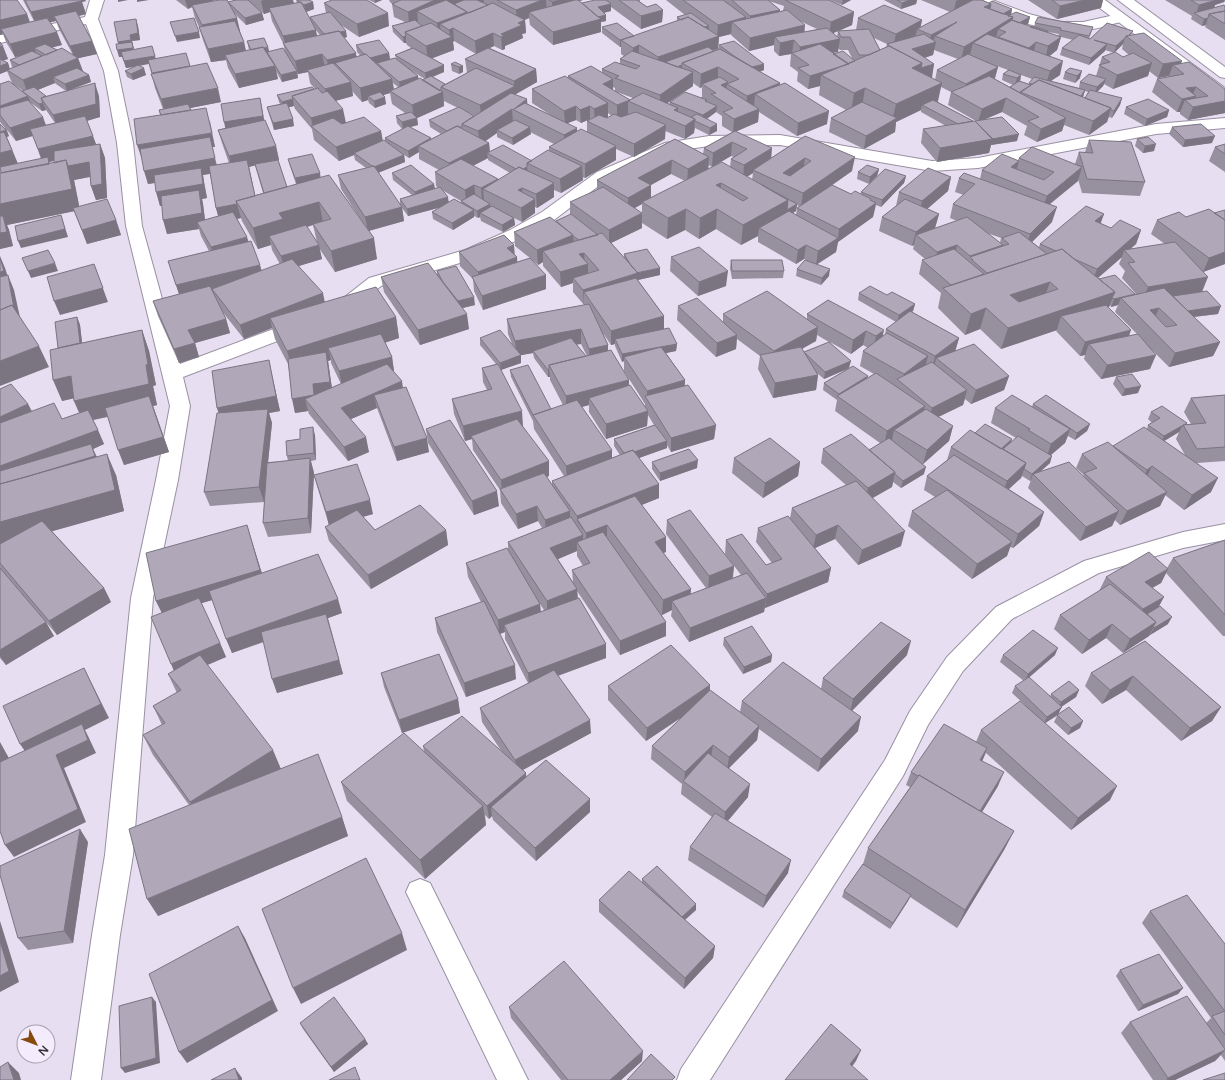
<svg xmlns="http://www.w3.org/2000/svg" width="1225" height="1080" viewBox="0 0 1225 1080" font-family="'Varela Round',sans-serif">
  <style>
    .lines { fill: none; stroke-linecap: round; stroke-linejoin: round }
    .street-casing { stroke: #9990a2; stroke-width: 2 }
    .highway-casing { stroke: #9990a2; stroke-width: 2 }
    .street { fill: #fff; fill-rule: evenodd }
    .highway { fill: #fff; fill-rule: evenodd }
    .wall { fill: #97909f; fill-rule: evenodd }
    .shaded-wall { fill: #7b7582 }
    .building { fill: #b0a7b9; stroke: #7b7582; fill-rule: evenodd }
  </style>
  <rect width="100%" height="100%" fill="#e8def2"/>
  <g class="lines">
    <defs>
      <path id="street" d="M90,0h14l-6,19 20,52 15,72 9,83 38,138 115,-43 7,-2 7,2 2,4 -2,4 -126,48 7,29 -12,74 -25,118 -20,257 -13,80 -19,145h-30l21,-145 13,-80 26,-257 25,-118 14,-74 -44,-180 -9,-83 -13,-72 -18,-47 -86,19v-8l85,-18z
        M973,0h19l37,14 31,8h23l36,-8 5,1 2,3 -2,3c-15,4 -30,9 -45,10 -36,3 -72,-15 -104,-28z
        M1225,118v10l-69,6 -178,34 -46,3 -152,-26 -71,1 -40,6 -60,26 -55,42 -32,18 -45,20 -96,28 -32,25 -6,2 -6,-2 -3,-4 3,-4 32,-25 96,-28 45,-20 32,-18 55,-40 68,-29 44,-7 71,-1 152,26 46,-3 178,-34z
        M1225,524v16l-42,8 -84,25 -87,46 -49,52 -35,54 -25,51 -193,304h-33l4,-11 204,-309 25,-49 37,-54 49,-50 88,-46 99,-29z
        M420,879l10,4 98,197h-31l-91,-188 4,-9z"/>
      <path id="highway" d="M1089,0h16l120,88v11l-5,-1z
        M1118,0h16l91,67v11l-5,-1z"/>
    </defs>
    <use href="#street" class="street-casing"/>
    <use href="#highway" class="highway-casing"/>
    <use href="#street" class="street"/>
    <use href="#highway" class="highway"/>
  </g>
  <path class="wall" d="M0,0l27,14 3,8 4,-1 -11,-21h62l1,1 -4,1 4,12 -7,2 18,38 -19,4 4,13 7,4 2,7 -19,7 27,7 1,21 -13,4 9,23h4l5,14 2,40 -11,2 -5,-14 -1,-9 -16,3 5,26 37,14 5,15 -34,9 -13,-33 -67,14 2,5 4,16 -13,3 1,-76 4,-45 -5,-6v-38l12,-1 -5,-12 -7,3v-32l8,17 -5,2 5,2 2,6 3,-1 -1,-1 -2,-7 12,-5 -7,2 -9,-15 -3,-8 -3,1zM56,21l3,8 14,26 -16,-5 -5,-3 10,-2 -12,-23zM55,83l1,1 10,7 -20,5 -9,-6zM14,85l10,6h-2zM31,103l11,8 4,-1 9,13 -9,2zM7,130l9,11 17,-5 8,23 -23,5 -11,-27 2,-1zM54,161v2h-4l-1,-1z
    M176,0h39l-7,2 20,1v-1l8,-2h57l1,4 3,-1 -1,-3h13l4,2 1,7 -8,3 4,8v-3l16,-4 -2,-10 65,23 -30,11 -18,-12 6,12 -3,1 12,15v4l4,-2 -3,-3 -1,-7 33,8 1,6 6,-1 -1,-3 16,-7 -4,-3 -1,-2h-2l-11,-11 -1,-6 13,-4 -11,-5 -2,-13 -2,-2 -1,-2h194l-4,1 3,2 25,-3h33v2l7,5 16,3 -1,12 -21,7 -30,-22v4l-7,2 2,2v6l-5,1v10l-48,13 -23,-20 -1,-7 -4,2 1,13 -4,1 1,4 -18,8v3l-3,1 -8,-4 -4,2 46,21 1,13 -21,12v1l11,4v5l25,12 -20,-13v-14l36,-11v-2l34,-3v-4l18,-6v-4l4,-3 -3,-2v-7h-1l-18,-14v-6l32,9 43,-15v-4l8,-2 -19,-15h163l25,12 -2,13 -13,6 17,-1 2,-12 64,2 -2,8 30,-16 -29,-12h61l7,3 23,6 -1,5 19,3 -2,7 -3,1 5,2h4l1,-4 58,4 -4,12h1l43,-8 -2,4 94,54v24l-37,7 -8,-6v-2h-3l-25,-20 5,-13 11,-2 1,-1 -11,2 -9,-7 -1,5 -35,13 -9,-5 -1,2 -6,6 25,6 -2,7 -8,13 -3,-1 -2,5 -18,13 -25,-10 -2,6 -25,11 -13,-7 3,-9 -25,-14 -18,8 33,21 -26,4 -2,8 -52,9 -16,-19 2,-14 23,-3 -25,-14v-2l-25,12 -1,10 -31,17 -35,-17 2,-14 15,-8 -27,-15 1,-9 -12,3 -11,-8 1,-9 -8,-6 1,-12 -12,2 -5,-5v-6l-25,6 -18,-16v-1l-12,3 -1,12 -4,1v1l4,-2 1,-4 45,25 -4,2 20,11 -1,2 48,39 -30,12 -38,-24 -1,10 -22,9 35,27 34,-22 47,35 -20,14 19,9h10v-2l45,-16 -2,7 -23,24 -5,-2 -3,12 -35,25 -2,10 -19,12 12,12 -8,9 -25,-9 1,-7 9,-9 -2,-1 -8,5 -38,-22v-6l-17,9 -25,-16 -17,10 -14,-9 -18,9 -25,-16v-19l-8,4 8,20 -31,15 13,15v-4l36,14v7l-22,5 26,36v13l13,15 -1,7 -10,2 19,27v6l31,39 -2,14 -43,13 -4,-7v3l-28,10 20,40 -18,7 25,32v15l-3,1 28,36 -1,6 16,-7 -40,-54 1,-14 67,46 -1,12 8,-3 -16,-21 1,-14 40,25 6,-2 -16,-21 2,-14 32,-10 2,-10 54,-23 -25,-22 2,-14 46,1 11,-7 -45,-32 2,-11 -14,-10 1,-7 24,-14 -24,10 -7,-6 1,2 -2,15 -43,8 -15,-29 2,-13 -23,-17 -1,10 -20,8 -39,-37 1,-14 45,16v-8l84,5v-5l21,-14 55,37 2,-2 1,-6 10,-7 -38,-22 1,-7 28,2 28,9 -2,7 -1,1 47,26 -4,13 54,25 -5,14 -33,14 -6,-5 -2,6 -25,12 15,9 -4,15 -26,23 1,10 -23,14 -8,-6 -1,5 -19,11 28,48 -43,19 -23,-26 -20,9 16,20 -3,14 -63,26v-1l-1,5 -75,30 -18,-26 1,-6 -10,5 4,21 -46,19 -43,-64 1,7 28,46v14l-48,18 33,57 -68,37 3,3v4l64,22v13l-54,49 -43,-41 -1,-4 -3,3 -4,-4 1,10 -61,54 -78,-78 -6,-19 83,-30 -1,-6 79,6 -20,-30 -2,-14 48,-25 -23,-44v-7l-5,2 16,45 -50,18 -29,-65 -2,-14 46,-16 -13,-25 -2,-14 42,-13v-8l34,-14 -4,-7 -20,8 -17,-26 -1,-13 -27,-40 -1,-11 -7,2 -11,-27 -2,-15 35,-9 -4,-8 -1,-14 14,-4 -16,-19v-7l33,8 -5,-12 -1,-15 77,-14 -11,-13v-9l-12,4 -18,-21v-4l-5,3 -7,-6 15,30 -63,21 -9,-19 -1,-12 -13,-13 -1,-14 56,3 2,2v5l13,-4 -15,-12 -1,-14 42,-11 14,-6v-13l27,-12v-10l78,-41 28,15 1,-6 28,-16 -10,-6v-10l-6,-4 -9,7 10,12 -8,4 -14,-7 -1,5 -9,6 -20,-8v8l-31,18 -18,-8v11l-31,18 -3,-1 1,3 -22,13 -7,-3v7l-17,11 -2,-1v6l-13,9 -8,-4 1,7 -12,7 -22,-11 -1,-4 -2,1 -4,-2v1l-21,13 -20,-11 -1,-7 10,-5 -34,9 -6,-8 2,13 -35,10 8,28 -42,13 -16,-24 3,11 -23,7 25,36 72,15 3,21 -14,5 7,14 2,14 -1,1 10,15 26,65 -32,9 -20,-53 -26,11 18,33 -21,9 -39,-47 -1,-3 -13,2 -7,-49 -13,-25 -3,-11 -28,11 -23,-29 5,9 4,14 -35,10 4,14 -20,6 -21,-47 -5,-15 26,-7 -11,-33 41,-10 -8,-15 -2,-7 -32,5 -5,-28h-2l-5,-23 -7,1 -6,-25 18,-44 -1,-5 4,-1 -8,-21 -6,-24 -9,2 6,9 -13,5 -6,-3 -2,-6 10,-4 -9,1 -4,-11h-3l-1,-15 20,-16 2,14 -8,1 2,8 22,10 34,8 31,35 -31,6 1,2 19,11 5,26h-3l5,18 12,-2 -7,-20 -4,-13 7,-2 35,-30 4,22 12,26 3,14h-1l9,27 9,-3 -6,-18 -2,-7 32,14v5l41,42 -20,-31 -3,-14 28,-7 -11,-8 -1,-5 -15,6 -25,-21 -2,-11 -17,-20 -1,-3 -6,1 6,19 -20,4 -5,-16 -2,-7 13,-3 -1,-2 -2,-7 38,-6 -5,-6 -2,-11 -10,2 -1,-1 1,5 -16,4 -6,-11 2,8 -39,9 -11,-20 -2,-8 -15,2 -8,-22 -4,-13 -4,-9 -3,-11 -4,2zM769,1l15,5 -1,5 -4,1 1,-2zM257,8l7,6 6,-2 2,9 11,22 2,8h-16l-22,-10 2,9 -3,1 -2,-9 -4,-11 -6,-18 12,12 18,-5 -2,-7zM800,21l17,8 -12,3zM315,29l5,6 -3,1zM838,31l-1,6 -4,-4zM1048,32l11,2 -1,2 -10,-3zM1061,37l12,3 -11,8 -2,7 29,10 16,-14v-1l9,3 -12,4 -6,19 -16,6 -1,6 -28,-7 9,-6 -11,-19 8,-6zM874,38l13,6 -1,3 -6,3zM454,41l22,13 -11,5 2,14 -22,11 -12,-7 11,-5v-7l-12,-7 22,-8 -1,-8zM1123,44l-1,5 7,6 -6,2 -9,-4zM838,48l2,2h8l4,8 -19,-5zM934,50l24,9 -21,11 -2,10 -4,-2 3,-14 -9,-6 8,-3zM997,66l11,4 -5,4 -1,6 11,5 -3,2 -15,-8 3,-12zM412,71l13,8 -3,1 -4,-1v-3zM1021,75l11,4 -3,5 -9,-3zM393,83l5,4 -4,2zM693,83l7,5 2,-1v10l-32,5 -1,2 -2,-1 26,-17zM613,87l2,1v3l-2,-1zM941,87l10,5 -3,13 28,16h-3l-35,-19zM352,91l10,11 6,-2 1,3 6,5 11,-4 -3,-9 7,-2 2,11 13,9 -9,3 1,7 5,6 -17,9v3h-2l-2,-10 -39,-7 -6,-23 17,-5zM1085,91l3,1 -3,6 -2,-1zM617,92l16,6 -3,2zM444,101l14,7 -29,12 1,7 11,7 -10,5v-1l-21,-11 8,-2 -1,-7 27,-12zM466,111l9,5h-1zM608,113l4,3 -5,2h-1l2,-1zM590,119l-3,2v11l-10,-1 -9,-8 8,-3 5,3zM530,132l24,12 -5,3v4l-17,10 -42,-9 -1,-9 -4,-2 12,-8v4l16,8 18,-11zM419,152v7l20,11 -4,2 1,14 3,2 -4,1 -1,-5 -42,-11 1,7 19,15 -12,4v6l-22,-32 27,-11 -1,-7 5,3zM731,156l3,1 -3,2 -1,8 -22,2 1,-4 3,2zM488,158v2l22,13 -12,7v-1l-25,-13zM255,165l8,28 -8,2 -6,-28zM753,173l-1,7 -5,-3zM210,174l6,34 2,8 -13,4 -2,-16 -1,-5 5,-1 -3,-16 -1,-7zM671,174l14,7 -34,17v-13zM442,190l19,11v2l-12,-1zM797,205l2,1 -2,2 -1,7 -3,-2 3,-2zM241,218l1,3 16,28 13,-4 1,5 8,14 -18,7 -13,-29 -12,-23zM313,225l4,17 -10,-15zM603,333l8,12 4,-1v2l7,16 2,-1v10l21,33v3l-16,-22v-5l-21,-29v-6zM817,335l12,7 -25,10 -2,-3 14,-8zM830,342l21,12 12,-9 5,3 -5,3 -3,15 14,8 -7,4 -18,-10zM576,344h5l6,12h-1zM533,353l1,5 14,19h2v3l13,25 -12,4 -41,-39 1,7 22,44 1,8 30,47 -12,5v4l-5,-8 2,-1 -26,-50 -22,-56 20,-7 -1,-8zM331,360v3l10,21 -9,4 -4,-27zM589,405v7l17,27 41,-13 1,-11 6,10 -40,14v7l6,9 -8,3 -30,-51zM577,551v5l6,10 -11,4 1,12 -15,-23zM540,604l4,6 -3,2z
    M369,0h13l-7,3z
    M830,0h21l-9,5z
    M884,0h33l-1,4 -15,5z
    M1028,0h75l-2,8 -44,11z
    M1165,0h60l-1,2 -9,3 -1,3 11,-2v34l-20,-13 1,-2 -4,1 -11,-7 1,-3z
    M451,64l12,2v6l-4,2 -7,-3z
    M1070,68l10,10 -5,5 -12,-4 2,-7z
    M1126,107l43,3 -2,7 -22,9 -21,-12z
    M1172,127l40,16 -29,4 -14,-13z
    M1137,139l17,12 -11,2 -8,-7z
    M1089,140l56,42 -5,14 -58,-3 -4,-14v2l-29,24 3,17 -20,20 7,5 1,-3 64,-30 -4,9 11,5 30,2 -5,14 -6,5 35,-5 -14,-10 6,-14 68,44 -22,8 -1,20 16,22 -24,3 26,25 -7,14 -44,11 -16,-16 -3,18 -49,10 -17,-20 1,-4 -5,1 -24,-25 1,-1 -56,19 -21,-20 -15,6 -27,-27 3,-15 -22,-19 3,-14 3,-1 -12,-10 1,-4 -2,1 -33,-15 3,-14 14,-11 3,-14 52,-15 -3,14 -21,18 12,5 -4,14 22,-7 -7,-3 3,-14 11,-9 -9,-3 4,-14 21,1 2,-9 36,-10 1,-2 56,6 4,-12h6zM987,233l14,5 -1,5zM1122,257l-3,7 6,7 -3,7 14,16 -38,-16zM1110,305l1,2 7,-2 -3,7 22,22 -8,2 -21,-28z
    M1225,144v28l-16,-11 6,-14z
    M879,169l-2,7 -8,8 -12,-5 1,-7z
    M671,257l55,29 -28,10 -28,-25z
    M731,260l53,11 -1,7 -51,1 -2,-11z
    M437,271l38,34 -13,3 7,21 -49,16 -36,-53 -3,-15 56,-3z
    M77,317l3,8 2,18 60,-13 7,21 7,34 -3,1 4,19 -4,1 16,46 -45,13 -16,-48 -15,3 11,24 -11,5 4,8 19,18 8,36 -72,20 52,57 7,14 -54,33 -57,-67v-179l28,15 4,7 30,8 17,-6 -5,-12v-3l-12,3 -4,-53z
    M272,375l8,36 -11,2 3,10 -4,39 20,-1 -1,-5 13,-17 15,-4 1,25 -5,1 3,12 -3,60 -43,4 -5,-14 3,-49 -2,28 -54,4 -6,-14 15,-79 -2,-5z
    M1116,377l22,16 -16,3 -9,-12z
    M1225,395v66l-28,2 14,29 -27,18 -19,-15 -5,11 -40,19 -5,-5 -3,6 -32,15 -52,-53 3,-8 -1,1 -8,-5 -1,2 -12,11 35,23 -5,14 -26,22 -3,-1 -3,9 -35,23 -64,-53 4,-15 23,-14 -11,-7 3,-14 20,-16 4,-13 24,-14 37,6 -1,4 5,-5 -25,-15 4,-15 37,-1 1,-3 57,20 -3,7 -12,9 -7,-4 -3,7 -14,12 -1,8 -10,9 43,4 1,-1 -8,-7 6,-14 31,-8 34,-17 1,-4 4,-2 -4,-4 3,-7 36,11 -1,1h5l-7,-12 7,-14zM1179,432l-3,7 9,16 -21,-14z
    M426,429l73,77 -25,9 -46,-72z
    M734,458l66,4 -2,14 -35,22 -31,-25z
    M652,462l45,6 -37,13 -8,-12z
    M314,475l59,39 -10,3 12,13h71l2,15 -77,44 -42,-48 -4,-14 4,-2 -11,-36z
    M251,539l11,34 80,40 -14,5 15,56 -66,19 -13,-51 -32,11 -20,-53 -11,3 19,40 6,14 -19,8 73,103 62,49 6,19 -190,80 31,-111 -36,-50 -10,-20 19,-10 -9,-19 24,-13 -9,-19 6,-3 -12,-58 -6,-12z
    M1225,540v96h-2l-57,-63 -5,10 -9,5 6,19 10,17 -18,11 -1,1 -26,17 -17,-15 -24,16 -28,-25 6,-14 39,-24 7,-14 61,-9 6,-10z
    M0,568l54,68 -48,29 -6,-7z
    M724,638l48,17 -1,7 -28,12 -20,-29z
    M1145,641l76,66 -9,14 -31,20 -55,-51 -24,14 -17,-18 6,-13z
    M907,655l-55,55 6,21 -40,41 -59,-43 -2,11 -28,28 19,29 -20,24 60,52 -25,35 -75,-48 2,-13 22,-30 -31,-23 1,-10 -31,-25 1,-13 30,-29 -36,24 -38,-41v-14l102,-1v6l30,21 2,-11 79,-12 2,-11z
    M1003,655h52l-27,23 22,19 1,-3 28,-4 -3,7 -15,10 -2,6 24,8 -3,7 -12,7 -14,-13 3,-6 -12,7 65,77 -39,30 -85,-77 -4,8 16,25 -16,26 32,19 -10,19 -47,78 -47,-31 -2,4 -18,28 -48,-32 2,-6 19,-27 5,-16 42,-61 -4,-2 5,-13 65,-30 5,-12 44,-25 -13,-12 3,-7 9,-5 -24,-19z
    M381,673l77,26 2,14 -58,20 -18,-46z
    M88,842l-15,101 -45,7 -10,-12z
    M642,879l54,25v6l-11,10 30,26 -2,12 -29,31 -85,-77v-12l43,-18z
    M1150,911l75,33v117l-4,-6 -6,6 -40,19h-22l-32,-47 9,-11 76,1 5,-5 -69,-95z
    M1120,970l63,18 -5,6 -40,17 -22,-35z
    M509,1007l133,54 -21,19h-60l-50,-62z
    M300,1023l65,16 3,5 -34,28 -31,-43z"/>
  <path class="shaded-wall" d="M79,0h6l1,1 -4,1 4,12 -29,7 -3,-5 2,5 -20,4 -5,-13z
    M118,0h10l-10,2z
    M137,0h12l-12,2z
    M185,0h30l-22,7 -1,-2v2l-4,2z
    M264,0h29l1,4 -25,4 1,4 -6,2 -3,-13z
    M375,0h7l-7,3z
    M435,0h31l-12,5 -37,6 1,10 -9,4 -1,-13z
    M477,0h7v2l-7,2z
    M542,0h4l1,11 -18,1v6l-12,5 -1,-13z
    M561,0h22l-31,9v-7z
    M843,0h8l-9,5z
    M910,0h7l-1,4 -15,5 1,-6z
    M958,0h16l-21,14 3,-13z
    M1085,0h18l-2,8 -44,11 3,-13z
    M1205,0h20l-1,2 -9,3 -3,8 -16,1 3,-9z
    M313,2l1,7 -8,3 -2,-7z
    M611,4v7l-13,3v-7z
    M991,4l-3,12 -4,-9z
    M1012,9l-1,7 -4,1 -5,-3z
    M663,10l-1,12 -21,7v-13z
    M780,10l-2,13 -29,6 1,-13z
    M467,12l2,13 -16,3 1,13 -1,1 1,8 -26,10 -2,-14 24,-8 -1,-8 -9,-6 1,12h-2l-2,-13z
    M854,12l-2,13 -23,10 2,-13z
    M262,13l2,7 -18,5 -1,-7z
    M388,13l1,13 -30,11 -2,-13z
    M27,14l4,13 -30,2 2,5 -3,1v-15z
    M606,15v6l-5,1v10l-48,13v-13l43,-15z
    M746,17l-1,13 -13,-8 -1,12 -12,3 -1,12 -61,22 1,-14 59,-21 1,-11z
    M1013,17l-3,13 -4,2 -8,-3 -2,10 -23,4 -3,12 -9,5 3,-13z
    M1030,17l-2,7 -11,5 2,-6z
    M237,18l3,13 -34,7 -4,-13z
    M1208,18l-2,7 -4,1 2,-7z
    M136,19l2,7 2,14 -8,1 3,14 -16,2 -2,-7 3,-1 -2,-7 12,-7z
    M525,20l1,13 -4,1 1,4 -18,8v3l-3,1 -1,-16 17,-11z
    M922,20l-2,10 -3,-1 -1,6 -23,12 3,-13z
    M957,22l-22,14 -2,7 3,-1 -3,13 -22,6 1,-12 17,-5 2,-9z
    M805,25l-1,13 -10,2 -2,13 -1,1 -12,2 1,-13 -5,-6 -1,8 -25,6 1,-13z
    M709,26l-1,6 -8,-4z
    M316,30l2,13 -32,4 -3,-11z
    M346,31l1,6 -21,5 -1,-7z
    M57,32l5,13 -23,6 -5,-3 2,4 -21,5 -5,-13z
    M199,32l1,6 -23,4 -2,-6z
    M493,33l1,13 -18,8 -1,-13z
    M406,36v7h-2l-1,-6z
    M1061,37l-4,13 -12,10 3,-14z
    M1125,38l-2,6 -9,9 2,-7z
    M840,39l-2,13 -37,7 -2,-1 1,-11z
    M620,40h1v7h-1z
    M92,41l5,13 -22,5 -5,-13z
    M244,42l3,14 -22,-1 1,5 -15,2 -3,-13z
    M1036,42l-3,13 -8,6 4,-13z
    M1107,44l-2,7 -16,14 2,-7z
    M639,45v14l-7,2 1,-13z
    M3,46l5,13 -8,2v-14z
    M268,47l2,7 -3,-2v2l-16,-4z
    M356,53l2,14 -23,-4 1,9 -7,2 -2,-14z
    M389,53l1,7 -22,5 -1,-7z
    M322,54l3,14 -18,2 1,2 -10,2 -3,-13z
    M155,56l2,6 -31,6 -2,-7z
    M78,58l5,13 -30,6 2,6 -27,11 -5,-14z
    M1063,61l-3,14 -14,9 4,-13z
    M1182,61l-3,9 -6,-5 -4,11 -11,2 5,-14z
    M8,63l2,7 -10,4v-8z
    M922,63l12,1 -2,14 -13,3 -7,-13z
    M1152,63l-4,13 -35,13 4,-14z
    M764,64v6l-15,5v-7z
    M849,64l-28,11 -1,11 -12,3 2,-13z
    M444,65v7l-18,7 -1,-6z
    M682,65v7l-8,-4z
    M190,66l-36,14 -2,-7z
    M275,66l3,13 -39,9 -4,-14z
    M463,66v6l-4,2v-7z
    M718,67v14l-16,3v3l-2,1 1,-14z
    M998,67l-4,13 -31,17 3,-13z
    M144,68l2,7 -13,5 -2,-6z
    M536,69l1,13 -21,12v6l-35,18 -1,-13 34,-18v-6z
    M297,71l1,7 -16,4 -1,-7z
    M1082,71l-2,7 -5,5 2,-7z
    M693,72v14l-33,22v-13z
    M89,75l2,7 -24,9 -2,-7z
    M1021,75l-1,7 -5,3 2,-7z
    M418,76l1,7 -19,6 -1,-7z
    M392,79l2,13 -4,-1v2l-19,6 -3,-3v4l-6,2 -2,-14z
    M613,79v14l-10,4v-13z
    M1106,79l-3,7 -8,8 2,-7z
    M351,82l2,14 -26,7 -2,-14z
    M728,82l-1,2 -1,12 -5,-11z
    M95,83l4,13 1,21 -42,12 -5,-14z
    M780,83l-2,14 -23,-3 -1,13 -8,3 1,-14z
    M942,83l-5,20 -15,2 -1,5 -25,12 -1,10 -31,17 2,-13 26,-15 4,-17z
    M1196,87l-4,10 4,-1 -4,10 -7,-6 -5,12h-3l9,-24z
    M218,88l3,14 -56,11 -4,-14z
    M865,88l-3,20 -11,5 3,-20z
    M441,90l1,3 1,-1 1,14 -29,13 2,-1 1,7 -15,4 -1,-7 12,-3 -2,-14z
    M1085,90l-2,7 -4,7 2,-7z
    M28,96l5,13 -33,6v-9z
    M385,97l1,7 -11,4 -1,-7z
    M260,98l6,32 -39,6 -3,-14z
    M1006,98l-4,14 -24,10 4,-13z
    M1122,98l-2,7 -8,13 2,-7z
    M293,99l1,7 -11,3 -1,-7z
    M527,99l1,14 -14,-4z
    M630,100v2l-2,-1v13l-11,5v-14z
    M1225,101v12l-37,7 5,-13z
    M43,103l3,7 -4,1 -3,-7z
    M608,103v14l-13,6 -1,-14z
    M576,106v14l-11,4 -1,-13z
    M590,106v13l-9,4 -1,-13z
    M717,106l-1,6 -14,10 1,-7z
    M206,108l9,39h-3l6,25 -15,3 1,7 3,16 -5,1 1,5 3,24 -9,-6 2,7 -32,5 -4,-14 38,-21 -41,7 -4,-14 46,-17 -54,9 -4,-13 68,-24 -70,12 -5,-14z
    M678,108v14l-4,-12z
    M1111,108l-4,14 -18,13 4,-14z
    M343,109l3,14 -29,8 -4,-4 -2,-9z
    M512,109l1,14 -16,7v3l-17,12 -2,-14z
    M759,109l-1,13 -25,11 1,-14z
    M1169,110l-2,7 -22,9 2,-7z
    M829,111l-2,13 -30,12 1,-13z
    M43,117l5,14 -32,10 -6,-13z
    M1066,118l-4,13 -25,11 4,-13z
    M293,119l1,7 -20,4 -1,-7z
    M695,119l-1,14 -9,6v-13z
    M717,124v7l-8,4 1,-7z
    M666,125l-1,14 -31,18v-13z
    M530,127l1,7 -18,11 -1,-7z
    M577,128v14l-12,7 -1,-14z
    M6,130l3,6 -9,4v-8z
    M381,131l2,13 -29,9v2l-15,6 -3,-14z
    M1019,134l-2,7 -26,4 -2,8 -52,9 3,-14 51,-9z
    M93,136l5,14 -49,12 1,2 -7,-1 -5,-14z
    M1215,136l-3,7 -29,4 2,-7z
    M431,138l1,7 -14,1 1,6 -10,6 -1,-7z
    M732,142l-1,14 -19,11 1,-14z
    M489,143l1,12 -3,-2 1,5 -37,19 -2,-14z
    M100,144l5,14 2,40 -11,2 -5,-14z
    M1156,144l-2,7 -11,2 2,-7z
    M276,146l3,14 -30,7 10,48 -27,-45 -3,-14z
    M616,146v14l-31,18v-14z
    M772,148l-1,14 -18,8v3l-10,6 1,-14z
    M12,150l6,14 -18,5v-16z
    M404,155l1,7 -30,12 -1,-7z
    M709,157l-1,14 -21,11 1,-13z
    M855,157l-3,14 -51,36 2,-14z
    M805,158l-2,14 -18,13 -2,-12z
    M66,160l23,2 5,14 -20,4 6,30 -73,15 2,5 4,16 -13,3v-45z
    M672,160l-1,14 -33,18v-14z
    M1019,161l-4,14 -7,6 3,-14z
    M582,166l1,14 -22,13 -1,-14z
    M527,167l1,7 -9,-3z
    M1082,167l-4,14 -36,29 5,-14z
    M879,169l-2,7 -8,8 1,-7z
    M320,173l1,7 -24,5 -2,-7z
    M906,176l-2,7 -23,24 1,-7z
    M951,177l-3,14 -29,25 3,-15z
    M498,179l1,14 -16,-4 1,12 -2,1 -1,-14z
    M554,183v14l-17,11 -1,-14z
    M721,183l-1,20 -4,-18z
    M434,184l1,7 -19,8 -1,-7z
    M474,185l2,14 -10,5 -1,-14z
    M651,185v14l-9,3v2l-14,8v-14z
    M522,188l1,14 -5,-12z
    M448,197l1,8 -41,11 -1,-7z
    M535,199v14l-13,9 -1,-14z
    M871,199l-1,8 6,-4 -3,14 -35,25 -2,10 -20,13 2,-14 20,-13 1,-9z
    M788,200l9,4 -1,7 -10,6 -27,11 -1,8 -17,9 2,-20z
    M319,202l4,20 -37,11 -17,3 2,9 -13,4 -5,-21 26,-15z
    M237,204l4,14 -21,4 -4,-14z
    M490,204l1,7 -11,2v4l-2,1 -1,-7z
    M402,207l2,14 -36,10 -3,-14z
    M1057,207l-5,15 -26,26 4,-14z
    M686,209l-1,21 -18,9 1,-21z
    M717,209l-1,20 -17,10 1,-21z
    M474,210v7l-21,13 -1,-7z
    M642,213v15l-33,16v-14z
    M939,214l-4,14 -19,7 -2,10 -2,1 4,-14z
    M1104,214l-5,14 -4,-7z
    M61,215l7,22 -47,11 -3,-7z
    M514,218l1,7 -12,7 -1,-7z
    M116,220l5,15 -34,9 -5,-14z
    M1141,230l-5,14 -10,9 -2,-3 -2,7 -30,26 5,-14z
    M573,235l1,14 -31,2v11l-5,3 -1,-15z
    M247,237l4,14 -36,10 -4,-14z
    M374,238l3,21 -42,13 -4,-21z
    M319,245l3,14 -37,11 -4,-14z
    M514,245l1,13 2,-1 1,15 -39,14 -1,-14 29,-24z
    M806,245l-2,14 -8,5 2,-14z
    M957,245l-3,15 -20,6 3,-14z
    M1003,245l-4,14 -26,1 -3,-3v-1z
    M1225,252v12l-22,8 6,-14z
    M584,253l1,12 3,-1v14h-15v5l-12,4 -1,-15 19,-18z
    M0,256l5,12 5,15 -2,-8 6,15 7,32 -21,-34z
    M55,263l3,8 -27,7 -3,-7z
    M94,264l14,38 -48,13 -6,-14z
    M260,265l4,14 -52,10 1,3 -32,8 -5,-15z
    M660,268v7l-76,17v13l-1,-15 55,-17z
    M830,269l-1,7 -8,9 1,-7z
    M728,271l-2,15 -28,10 1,-14z
    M546,275v14l-63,21 -1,-14z
    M1208,277l-6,15 -29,4h-1l-30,5 6,-14z
    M1050,282l-7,20 -39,13 6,-20z
    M1115,292l-8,20 -46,4 -4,14 -56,19 7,-21z
    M323,293l3,15 -56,10 2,10 -28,11 -4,-14z
    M474,297l1,8 -20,5 -1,-8z
    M1121,298l-3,7 -7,2 3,-8z
    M915,304l-2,7 -16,11 2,-7z
    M1221,306l-3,8 -35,4 3,-7z
    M986,308l-6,21 -15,6 6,-21z
    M1159,308l-6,14 -3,-12z
    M467,314l2,15 -49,16 -2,-15z
    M664,316v14l-49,9v5l-4,1v-14z
    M77,317l3,8 3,26 -21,4z
    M396,317l3,21 -66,21 -5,-11 3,12 -3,1 5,35 -28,3 3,12 -13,2 -3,-14 1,-27 -6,-21z
    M226,319l4,14 -35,10 4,14 -20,6 -5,-14 14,-19z
    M818,327l-2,14 -44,24 2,-14z
    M581,329v15l-47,8 -1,-1v2l-16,3 -2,-15z
    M142,330l7,21 7,34 -3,1 4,19 -4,1 16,46 -45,13 -6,-15 35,-44 -69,16 -10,-21 72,-36z
    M884,330l-3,15 -8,5 3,-14z
    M1131,330l-5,15 -37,-1 -4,11 -5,1 5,-14z
    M866,331l-3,14 -12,9 2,-14z
    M737,335l-1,14 -20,8 1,-14z
    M959,338l-4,14 -19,6 -2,11 -2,1 3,-14z
    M1220,342l-7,14 -44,11 6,-14z
    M677,344l-1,7 -49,10 -3,-4v4l-2,1v-8z
    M608,345v15l-18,3 -1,-14z
    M39,346l10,21 -49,19v-25z
    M521,355v8l-20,7 -1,-7z
    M1156,355l-6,14 -49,10 6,-14z
    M928,356l-4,15 -22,12 2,-9z
    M392,357l2,14 -52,15 -3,-15z
    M269,360l3,15 8,36 -11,2 3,10 -8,79 -5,-15 -37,-65 -5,-14z
    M851,361l-2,7 -25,11 1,-7z
    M549,369l1,8h-2v-7z
    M818,375l-2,15 -43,8 2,-15z
    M71,376l9,21 -18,4 -9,-21z
    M868,376l-2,7 -27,14v-3z
    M1009,376l-5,14 -33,14 5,-14z
    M629,380l-1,15 -39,3v7l-23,6v-15z
    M685,380l-1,15 -37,3v-7z
    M402,381l2,15 -30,-1 3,13 -33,14 -3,-14z
    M1141,386l-3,7 -16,3 3,-7z
    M967,390l-4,15 -35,17 4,-14z
    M28,404l7,15 -35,16v-18z
    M925,406l-4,15 -27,9 -2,10 -8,5 3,-14z
    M522,411l1,15 -52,10 1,3 -7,2 -2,-15z
    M648,411l-1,15 -41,13v-15z
    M1090,424l-3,7 -12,9 2,-7z
    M716,425l-2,14 -43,13v-14z
    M1183,425l-4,7 -18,11 3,-7z
    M953,426l-4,15 -26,23 4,-14z
    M313,427l2,8 1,25 -2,-7z
    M1070,429l-5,14 -19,16 5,-15z
    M98,430l6,14 -11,5 4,9 -97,27v-19z
    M366,437l3,15 -21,9 -4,-14z
    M427,438l2,14 -32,9 -3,-14z
    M1012,439l-3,7 -9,9 1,-6z
    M667,441v7l-42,15v-8z
    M612,450v15l-45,15 -1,-14z
    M107,454l9,21 8,36 -124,35v-24z
    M1052,456l-2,7 -15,13 -2,-2 -2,6 -1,1 2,-7z
    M310,458l4,15 -3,60 -3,-15z
    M698,460l-1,8 -37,13v-8z
    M549,461v15l-47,18 -1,-14z
    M800,462l-2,14 -35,22 2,-15z
    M1026,463l-5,15 -19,17 5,-14z
    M1152,466l-7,15 -5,3 7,-14z
    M926,467l-2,7 -23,14 2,-7z
    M895,472l-3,15 -27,15 3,-14z
    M1218,478l-7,14 -27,18 8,-15z
    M659,484v14l-76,31 -6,-8v-5z
    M497,491l2,15 -25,9 -2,-14z
    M1167,492l-7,14 -40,19 7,-14z
    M370,500l3,14 -44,12 -3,-14z
    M537,506l1,15 -20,8 -2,-15z
    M570,511v14l-24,9 -1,-14z
    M1119,511l-7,15 -32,15 6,-14z
    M1044,512l-5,14 -26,22 5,-14z
    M247,525l18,59 -102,31 -7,-14z
    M607,525v14l-21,8v-14z
    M838,525l-3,14 -22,10 3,-14z
    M446,530l2,15 -77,44 -3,-14z
    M905,531l-4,15 -43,19 4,-15z
    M583,535v14l-6,-7v9l-26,11 -1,-14z
    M666,537v15l-11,4v-14z
    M1012,542l-5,14 -35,23 5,-15z
    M734,566l-2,15 -24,10 1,-15z
    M831,568l-3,14 -63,26 2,-14z
    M1168,569l-7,14 -23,13 7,-14z
    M104,588l7,14 -54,33 -8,-14z
    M577,589l1,14 -31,12v-14z
    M691,589l-1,14 -18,-2v9l-10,5 1,-15z
    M1164,597l-8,15 -20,11 7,-14z
    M766,598l-2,14 -75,30 1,-14z
    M338,599l4,14 -110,40 -6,-14z
    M540,604l1,14 -37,7 1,7 -6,2 -1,-14z
    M1172,617l-4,7 -18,11 4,-7z
    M46,622l8,14 -48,29 -6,-9v-6z
    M666,622v14l-46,19v-14z
    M1156,622l-7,14 -26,17 7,-14z
    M1112,624l-6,14 -24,16 7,-14z
    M911,641l-4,14 -57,58 3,-14z
    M220,643l6,14 -49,21 -6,-14z
    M606,644v14l-77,28 -1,-13z
    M1058,648l-3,7 -30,26 3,-7z
    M772,655l-1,7 -28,12 1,-7z
    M339,660l4,14 -66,19 -5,-14z
    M515,665l1,14 -50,18 -2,-14z
    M84,668l25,50 -24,12 4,8 7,15 -32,15 22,54 -72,35 -9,-12 24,-88 -9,-13z
    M1133,676l-7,14 -24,14 8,-14z
    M710,685l-1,14 -63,42 1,-13z
    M1079,690l-3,7 -18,12 3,-7z
    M458,699l2,14 -58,20 -3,-13z
    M1062,707l-4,7 -14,10 3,-7z
    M1221,707l-9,14 -31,20 9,-13z
    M861,717l-3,14 -40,41 3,-13z
    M590,720l1,13 -74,40 -2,-13z
    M1083,721l-3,7 -12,7 3,-7z
    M759,726l-2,14 -30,30 2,-13z
    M0,742l10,18 -10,6z
    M713,745l-2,13 -27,24 1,-10z
    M987,748l-5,14 -2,-2z
    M273,750l8,19 -81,52 -10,-19z
    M1004,772l-6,14 -24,39 6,-13z
    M526,773l1,13 -36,21 1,9 -3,3 -2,-13z
    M750,784l-2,13 -24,28 1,-13z
    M1117,786l-7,14 -39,30 7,-12z
    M590,799v13l-54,49 -1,-13z
    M483,806l3,19 -61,54 -5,-19z
    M342,817l6,19 -190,80 -11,-17z
    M80,829l8,13 -15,101 -9,-12z
    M1014,831l-10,19 -47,78 8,-18z
    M791,860l-3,13 -25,35 3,-12z
    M911,895l-3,6 -18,28 3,-6z
    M696,904v6l-15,13 1,-6z
    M0,921l19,61 -19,10z
    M238,926l7,12 33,73 -91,52 -8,-11z
    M402,933l5,17 -106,54 -8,-16z
    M715,946l-2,12 -29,31 1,-11z
    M1183,988l-5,6 -40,17 5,-6z
    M152,997l4,5 4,61 -35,10 -4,-5z
    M365,1039l3,5 -34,28 -3,-5z
    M861,1050l-5,11 -10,14 4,-11z
    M1225,1050l-10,11 -40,19h-9l2,-2z
    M643,1051l-1,10 -21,19h-11z
    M8,1062l11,11 2,7h-7z
    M235,1068l7,10v2h-3z"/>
  <path class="building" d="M0,0h17l10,14 -27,6z
    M25,0h56l1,1 -51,11z
    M219,0h8l10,18 -35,7 -10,-20z
    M236,0h12l14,13 -17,5 -17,-16z
    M297,0h12l4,2 -9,3z
    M332,0h35l21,13 -31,11 -33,-21z
    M401,0h34l-27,12 -16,-8z
    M446,0l21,12 -30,11 -20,-12z
    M464,0h13l11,5 -19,8 -15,-9z
    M497,0h45l-26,10z
    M549,0h12l-9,2z
    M575,0h3l23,19 -48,13 -24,-20z
    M595,0h11l5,4 -13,3 8,8 -8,2 -16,-14z
    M619,0h18l10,7 9,-3 7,6 -22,6z
    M683,0h40l23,17 -28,8z
    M732,0h36l12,10 -30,6z
    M785,0h44l25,12 -23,10z
    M897,0h13l-8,3z
    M973,0h9l9,4 -7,3 29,10 -49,30 -29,-11 22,-14 -26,13 -14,-6z
    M1052,0h33l-25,6z
    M1191,0h26l-18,5z
    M992,1l20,8 -9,5 -5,-2 -8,-3 1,-5 -2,-1z
    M301,2l15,28 -33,6 -14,-28z
    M493,3l32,17 -7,3 4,2 -21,9 3,2 -3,1 -8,-4 -18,8 -22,-13 -4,2 -9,-6z
    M884,5l38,15 -26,14 -38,-16z
    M1224,5l1,1v5l-16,3 -1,4 -4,1 -10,-6z
    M787,10l18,15 -55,13 -18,-16z
    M76,11l16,30 -22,5 -16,-30z
    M1225,11v13l-16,-10z
    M330,12l16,19 -6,1 -1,-1 -15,3 -14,-17z
    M1016,12l14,5 -11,6 -7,-3 1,-3 -5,-1z
    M691,13l18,13 -5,1 -16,-10 -7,3 -4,-3z
    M688,17l31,19 -61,21 -19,-12 -6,3 -12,-8z
    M1038,17l55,10 -4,9 -29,-6 1,-2 -26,-5z
    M47,18l10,14 -47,12 -9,-15z
    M194,18l5,14 -24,4 -5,-14z
    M136,19l2,14 -8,2 1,5 -13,2 -4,-20z
    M415,20l7,6 -17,6 1,4 -3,1 -11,-11z
    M1012,20l49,17 -13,9 -12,-4 -7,6 -31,-11 8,-5 -8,-3z
    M235,21l9,21 -36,7 -9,-22z
    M431,23l21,14 -26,9 -21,-14z
    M617,23l17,13 -14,4 -18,-13z
    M1107,23l26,8 -5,5h-2l-1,2 -9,8 -22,-6 13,4 -16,14 -29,-10 17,-13 11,4z
    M1032,26l16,5 -1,1 -17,-5z
    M827,28l13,11 -40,8 -6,-7 -14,3 -5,-6z
    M869,29l11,21 -11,5h-10l-9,-18h-9l-3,-6z
    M339,31l17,22 -29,7 -5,-6 -27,7 -12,-18z
    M1144,33l38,28 -19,3 -37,-28z
    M924,34l12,8 -24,7 22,15 -13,4 1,-5 -29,-15 -6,-4z
    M987,34l76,27 -13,10 -77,-28z
    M264,38l4,9 -4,1 -1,-1 -12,3 -4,-9z
    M379,40l10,13 -19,5 -4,-4h-2l-8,-9z
    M734,41l30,23 -12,3 -18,-11 -15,-11z
    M0,42l3,4 -3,1z
    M132,42l1,6 -16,2 -1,-6z
    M45,44l12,6 -11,5 -12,-7z
    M820,44l29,20 -39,12 -12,-8 11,-3 -17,-12z
    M152,46l3,10 -31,5 -3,-9z
    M889,46l33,17 -10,5 30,15 -46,21 -31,-16 -11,5 -33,-18z
    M263,47l12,19 -40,8 -10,-19z
    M708,47l6,4 -32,12v2l-5,2 -12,-5z
    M62,48l16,10 -55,22 -16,-10z
    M283,48l14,23 -16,4 -14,-23z
    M413,48l31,17 -19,8 -30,-18z
    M488,48l48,21 -22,12 -49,-22z
    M720,49l60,34 -33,13 -20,-12 12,-5 -21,-12 -17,7 -19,-11z
    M32,51l10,5 -23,9 -9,-5z
    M632,51l61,21 -33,23 -45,-17 4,-2 -17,-7 13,-7 21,7 4,-3 -20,-7z
    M843,51l12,10 -7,3 -15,-10z
    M1115,52l8,5 10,-4 19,10 -35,12 -18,-10 11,-3 -8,-5z
    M186,53l4,13 -38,7 -4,-13z
    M366,54l26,25 -32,9 -25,-25z
    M968,54l30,13 -32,17 -29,-14z
    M395,58l23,18 -19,6 -22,-19z
    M0,59l8,4 -8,3z
    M455,62l8,4 -4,1 -8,-3z
    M1189,62l36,27v12l-32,6 -8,-7 23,-4 -12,-9 -10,1 10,8 -14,3 -25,-20 27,-5 -11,-9z
    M207,63l11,25 -57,11 -10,-25z
    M333,63l18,19 -26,7 -18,-19z
    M138,65l6,3 -13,6 -6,-3z
    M591,66l22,13 -10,5 27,16 -13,5 -49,-29z
    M77,68l12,7 -24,9 -12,-7z
    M476,68l39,18 -35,19 -39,-18z
    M1070,68l12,3 -5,5 -12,-4z
    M1009,70l12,5 -4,3 -14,-4z
    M1089,74l17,5 -9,8 -17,-5z
    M431,76l14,8 -4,3v3l-1,1 -18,-11z
    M565,76l43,27 -14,6 -4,-3 -10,4 -4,-4 -12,5 -32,-22z
    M989,76l77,42 -25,11 -13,-8 11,-4 -33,-19 -24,11 -31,-17z
    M720,77l8,5 -7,3 38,24 -25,10 -11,-7 10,-4 -22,-14 5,-1 -14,-9z
    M1034,77l51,13 -4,6 -42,-16 -7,4 -3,-1z
    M420,78l23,14 -31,13 -22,-14z
    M1039,80l72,28 -18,13 -73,-29z
    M9,81l19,15 -28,10v-22z
    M1019,81l12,4 -11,8 -10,-6z
    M95,83l1,21 -43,11 -12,-17z
    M785,83l44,28 -31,12 -43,-29z
    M34,87l12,9 -5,2 2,5 -4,1 -17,-13z
    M312,87l2,2 -22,7 1,3 -11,3 -5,-7z
    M318,88l4,5 5,-2 16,18 -32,9 -19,-22z
    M1090,90l32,8 -8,13 -3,-1v-2l-26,-10z
    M380,92l5,5 -11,4 -6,-5z
    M685,92l22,8 -2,1 12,5 -14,9 -33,-13z
    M511,93l16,6 -13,10 11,-6 52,25 -13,7 -52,-26 -34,22 -16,-7z
    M643,93l35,15 -4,2 21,9 -10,7 -57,-25z
    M260,98l3,18 -39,6 -3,-18z
    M1148,99l21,11 -22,9 -21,-12z
    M28,100l15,17 -33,11 -10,-13v-7z
    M933,100l40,21 -15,3 -36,-19z
    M862,102l35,16 -31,18 -35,-18z
    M287,103l6,16 -20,4 -6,-16z
    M188,104l3,6 -30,5 -2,-5z
    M459,107l15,9 -12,8v3h-2l-3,-1 -10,5 -18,-11z
    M206,108l6,25 -75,12 -3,-26z
    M411,112l6,6 -15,4 -6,-6z
    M636,112l30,13 -32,19 -47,-23 12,-6 8,3 7,-4 7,3z
    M697,114l20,10 -7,4 -15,-7v-2l-4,-2z
    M85,116l8,20 -55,13 -8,-20z
    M364,117l17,14 -45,16 -25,-21 22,-8 9,6z
    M1002,117l17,17 -27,5 -17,-18z
    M265,120l11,26 -47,10 -11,-26z
    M515,120l15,7 -18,11 -15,-8z
    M975,121l18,18 -53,9 -17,-19z
    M0,124l6,6 -6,2z
    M1201,124l14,12 -30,4 -13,-13z
    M408,126l23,12 -23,13 -23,-13z
    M457,126l32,17 -40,20 -31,-17z
    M581,129l35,17 -31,18 -36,-17z
    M735,131l37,17 -28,17 -13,-6 16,-10 -15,-7 -19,11 -9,-5z
    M4,132l8,18 -12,3v-20z
    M805,136l50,21 -52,36 -50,-23zM805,158l6,3 -21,15 -7,-3z
    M210,137l5,21 -71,13 -4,-22z
    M1148,137l8,7 -11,2 -8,-7z
    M675,139l34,18 -21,12 -16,-9 -34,18 13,7 -23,13 -31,-18z
    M384,140l20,15 -30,12v-1h-2l-18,-13z
    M1089,140l42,2 14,40 -58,-3 -8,-27 14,1z
    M100,144l2,40 -11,2 -2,-24 -21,4 -2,-6 -12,3v-12z
    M1225,144v10l-10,-7z
    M503,145l29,16 -5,2v4l-4,2 -4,-2 -3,2 -29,-16z
    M1032,147l50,20 -35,29 -65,-26 20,-16 17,7 -8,6 33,13 10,-8 -35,-14z
    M548,150l34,16 -22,13 -33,-16z
    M312,154l8,19 -25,5 -7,-19z
    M48,157l1,7 -48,9 -1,-6z
    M461,159l37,20 -17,9 -7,-3 -9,5 -30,-18z
    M66,160l6,29 -72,15v-31z
    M247,160l8,36 -19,5 1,3 -21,4 -7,-42z
    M278,160l9,27 -23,6 -9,-29z
    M722,162l66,38 -45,25 -26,-16 -17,9 -14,-9 -18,9 -26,-16zM721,183l27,15 -5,3 -27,-16z
    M411,165l23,19 -19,8 -23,-19z
    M867,165l12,4 -9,8 -12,-5z
    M374,166l28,41 -37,10 -27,-42z
    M519,167l35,16 -18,11 -14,-6 -4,2 17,9 -14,9 -38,-19z
    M201,168l2,16 -47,8 -2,-17z
    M928,168l23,9 -29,24 -23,-9z
    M885,169l21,7 -24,24 -21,-8z
    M964,173l93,34 -27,27 -77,-30 22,-20 -16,-6z
    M329,175l45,63 -43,13 -18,-27 18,-5 -12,-17 -40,11 4,6 -30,9 -17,-27z
    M762,185l35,19 -10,6 1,-10z
    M832,185l19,9 4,-3 16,8 -1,1 6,3 -37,26 -42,-21z
    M440,187l8,10 -41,12 -7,-10z
    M603,187l39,26 -33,17 -39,-28z
    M199,190l3,23 -39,7 -2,-24z
    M474,194l16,10 -13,7 -16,-10z
    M107,199l9,21 -34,10 -9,-22z
    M454,199l20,11 -22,13 -20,-11z
    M905,199l34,15 -23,18 -34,-15z
    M492,206l22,12 -12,7 -22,-12z
    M1086,206l18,8 -9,7 16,7 9,-8 21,10 -44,39 -23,-10 -12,-10 -6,2 -16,-7z
    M1209,209l16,11v32l-16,6 -52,-38 22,-8 7,5z
    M1225,210v10l-11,-7z
    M789,211l49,27 -20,13 -12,-6 -8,5 -39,-22z
    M233,212l14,25 -36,10 -14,-25z
    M571,214l27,21 -19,5 -6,-4v-1l-17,-14z
    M61,215l4,14 -47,12 -3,-15z
    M0,216h3l4,16 -7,1z
    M550,217l23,18 -36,15 -23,-18z
    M967,217l36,28 -33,11 -13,-11 -20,7 -21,-17z
    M306,225l13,20 -38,11 -12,-20z
    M1019,232l28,22 -60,19 -15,-13h1l-3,-3 39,-13 -7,-6z
    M602,233l36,40 -55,17 -10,-12 26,-8 -15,-17 -5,1 9,10 -28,8 -17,-21z
    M504,235l10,10 -7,3 10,9 -39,15 -19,-20z
    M251,241l9,24 -84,20 -8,-24z
    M1175,242l33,35 -60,10 -20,-24 7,-1 -11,-12z
    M699,247l29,24 -29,11 -28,-25z
    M647,249l13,19 -24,5h2l-6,-6 -8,-13z
    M954,249l30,25 -33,11 -29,-25z
    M1062,249l53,43 -107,36 -22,-20 -15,6 -28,-26zM1050,282l8,7 -39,13 -9,-7z
    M48,250l7,13 -27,8 -6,-13z
    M0,258l4,13 -4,1z
    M530,258l16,17 -64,21 -10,-19z
    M292,259l31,34 -83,32 -28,-36z
    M731,260h51l2,11h-52z
    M805,260l25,9 -8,9 -25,-9z
    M428,263l39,51 -49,16 -37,-53z
    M94,264l9,24 -49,13 -7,-24z
    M456,266l18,31 -16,4 -15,-19 -6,-11z
    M8,275l6,33 -2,-3 -12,5v-33z
    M1115,275l20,19 -21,5 -2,-1 3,-6 -16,-13z
    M636,278l28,38 -53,15 -27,-39z
    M210,286l16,33 -38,11 7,13 -21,6 -21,-48z
    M870,286l17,9 5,-3 23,12 -16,11 -40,-22z
    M376,287l20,30 -109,34 -17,-33z
    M1164,288l56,54 -45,11 -54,-55zM1159,308l18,17 -11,2 -16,-17z
    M767,291l51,36 -44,24 -51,-37z
    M1207,291l14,15 -33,5 -15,-15z
    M697,298l40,37 -20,8 -39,-37z
    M828,300l56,30 -8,6 -10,-5 -13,9 -46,-26z
    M589,304l19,41 -19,4 -8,-20 -66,12 -8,-22z
    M12,305l27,41 -39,15v-51z
    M1106,305l25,25 -46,12 -24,-26z
    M910,311l49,27 -24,18 -49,-27z
    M77,317l3,26 -22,5 -3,-26z
    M669,328l8,16 -55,10 -7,-15z
    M142,330l6,34 -2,1 3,19 -75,17 -3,-25 -18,4 -3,-30z
    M500,330l21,25 -21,8 -20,-25z
    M887,333l41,23 -24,18 -41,-23z
    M381,334l11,23 -53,14 -11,-23z
    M1138,334l18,21 -49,10 -18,-21z
    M571,338l15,18 -37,9v4l-1,1 -15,-19z
    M829,342l22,19 -26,11 -19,-18 -2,-2z
    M974,344l35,32 -33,14 -40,-32z
    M661,347l24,33 -38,11 -23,-34z
    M801,347l17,28 -43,8 -15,-28z
    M611,350l18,30 -63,16 -17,-31z
    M326,352l4,30 -17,2 1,11 -22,4 -4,-40z
    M269,360l7,36 -59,12 -5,-37z
    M932,362l35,28 -35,18 -35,-29z
    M387,364l15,17 -61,27 25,29 -22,10 -39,-48z
    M498,364l24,47 -59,15 -11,-27 40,-10 -10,-21z
    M528,365l23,44 -18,6 -23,-45z
    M853,366l15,10 -29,18 -15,-11z
    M876,373l49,33 -38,25 -50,-35z
    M1132,374l9,12 -16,3 -9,-12z
    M11,384l17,20 -28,13v-28z
    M630,385l18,26 -42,13 -17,-26z
    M688,385l28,40 -45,13 -26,-42z
    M406,387l21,51 -33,9 -20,-52z
    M1012,395l58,34 -19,15 -23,-14 2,-1 -35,-21z
    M1046,395l44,29 -13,9 -44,-29z
    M1225,395v52l-28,2 -14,-24 23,-2 -15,-25z
    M149,396l14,41 -45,13 -13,-42z
    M577,400l35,50 -46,16 -33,-51z
    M54,403l8,16 26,-9 10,20 -98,36v-43z
    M1162,406l25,17 -23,13 -16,-11 12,-7 -9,-6z
    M268,409l-9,78 -55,5 13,-79z
    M926,409l27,17 -26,24 -33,-20z
    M517,419l32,42 -48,19 -30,-44z
    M450,420l47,71 -25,10 -46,-72z
    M985,424l27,15 -11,10 -26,-16z
    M655,425l12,16 -33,11 -1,-2 -9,3 -10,-14z
    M313,427l1,26 -27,3 -1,-15 14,-2v-10z
    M1144,427l74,51 -26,17 -40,-29 -5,4 -34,-24z
    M970,430l56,33 -19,18 -56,-34z
    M851,434l44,38 -27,16 -45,-39z
    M1018,436l34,20 -20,18 -8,-5 2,-6 -23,-14z
    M770,438l30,24 -35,21 -31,-25z
    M889,438l37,29 -23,14 -8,-7v-2l-26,-22z
    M1108,442l59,50 -40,19 -43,-38 13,-5 -15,-14z
    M91,444l4,12 -69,21 -26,7v-13z
    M689,449l9,11 -38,13 -8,-11z
    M633,450l26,34 -82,32 -25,-35z
    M107,454l8,36 -115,32v-38z
    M954,455l90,57 -26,22 -91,-58z
    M310,458l-2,60 -45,5 4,-60z
    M1069,462l50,49 -33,16 -53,-53z
    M357,464l13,36 -44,12 -12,-37z
    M544,473l26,38 -25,9 -8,-14 -21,8 -16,-25z
    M856,481l49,50 -43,19 -24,-25 -22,10 -24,-27z
    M947,490l65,52 -35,22 -65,-53z
    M635,496l31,41 -11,5 36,47 -28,11 -56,-75 -21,8 -9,-14z
    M420,505l26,25 -78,45 -43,-48 32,-17 18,20z
    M690,510l44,56 -25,10 -42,-56z
    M788,516l43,52 -64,26 -41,-54 16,-6 24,31 16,-6 -24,-31z
    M571,517l12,18 -33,13 27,41 -30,12 -39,-59z
    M42,521l62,67 -55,33 -49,-58v-19z
    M247,525l13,45 -104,31 -10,-48z
    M603,532l63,90 -46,19 -48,-71 18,-7 -13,-21z
    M1225,540v75l-52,-57z
    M507,548l33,56 -42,16 -32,-57z
    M1149,552l19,17 -23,13 19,15 -21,12 -37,-32z
    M318,554l20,45 -112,40 -17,-48z
    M0,568l46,54 -46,28z
    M747,573l19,25 -76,30 -18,-27z
    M1110,584l46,38 -26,17 -18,-15 -23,16 -29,-25z
    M199,598l21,45 -49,21 -20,-47z
    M579,598l27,46 -78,29 -24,-48z
    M484,601l31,64 -51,18 -29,-65z
    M1160,606l12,11 -18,11 -1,-1 3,-5 -9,-8z
    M326,614l13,46 -67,19 -11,-47z
    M881,622l30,19 -58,58 -30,-21z
    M752,626l20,29 -28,12 -20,-29z
    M1033,630l25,18 -30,26 -25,-19z
    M1145,641l76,66 -31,21 -57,-52 -23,14 -19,-17z
    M671,645l39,40 -63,43 -39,-42z
    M439,654l19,45 -59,21 -18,-47z
    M200,655l73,95 -83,52 -47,-67 22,-12 -12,-17 28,-16 -13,-16z
    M783,662l78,55 -40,42 -79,-58z
    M84,668l17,36 -81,40 -17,-38z
    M554,670l36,50 -75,40 -35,-52z
    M1029,677l33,30 -15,10 -32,-31z
    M1069,681l10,9 -18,12 -10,-8z
    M710,690l49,36 -30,31 -16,-12 -28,27 -33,-26z
    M1020,701l97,85 -39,32 -97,-88z
    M1069,707l14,14 -12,7 -14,-13z
    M462,716l64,57 -39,33 -64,-60z
    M82,724l6,16 -32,15 22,54 -73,36 -5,-14v-69z
    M944,724l43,24 -7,12 24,12 -24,39 -61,-36 -1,1 -7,-4z
    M404,733l79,73 -63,54 -79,-78z
    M708,753l42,31 -25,28 -42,-31z
    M318,754l24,63 -195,82 -18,-70z
    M546,760l44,39 -55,49 -44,-41z
    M919,775l95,56 -49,79 -97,-62z
    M715,813l76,47 -25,36 -76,-49z
    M80,829l-16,102 -46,7 -18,-63v-9z
    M366,858l36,75 -109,55 -31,-79z
    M863,864l48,31 -18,28 -49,-32z
    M657,866l39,38 -14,13 -40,-38z
    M629,871l86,75 -30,32 -86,-78z
    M1187,895l38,49v66h-1l-74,-99z
    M238,926l34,74 -93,52 -30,-78z
    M0,941l9,30 -9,5z
    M1159,954l24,34 -40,17 -23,-35z
    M564,961l79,90 -33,29h-42l-59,-73z
    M1187,996l38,53v1l-57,28 -38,-56z
    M152,997l4,61 -35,10 -2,-62z
    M334,997l31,42 -34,28 -31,-44z
    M1225,1011v24l-13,-19z
    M831,1024l30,26 -11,14 18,16h-83z
    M651,1054l24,23 -3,3h-45z
    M8,1062l6,18h-14v-13z
    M355,1067l5,13h-31z
    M235,1068l4,12h-28z
    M1225,1073v7h-22z"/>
  <g transform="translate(36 1044) rotate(132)"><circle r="19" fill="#f4ecfc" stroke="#a7a0ad"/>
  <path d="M0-3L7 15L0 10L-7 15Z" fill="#88490f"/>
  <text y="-6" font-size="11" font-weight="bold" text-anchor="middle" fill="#332f37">N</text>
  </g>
</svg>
